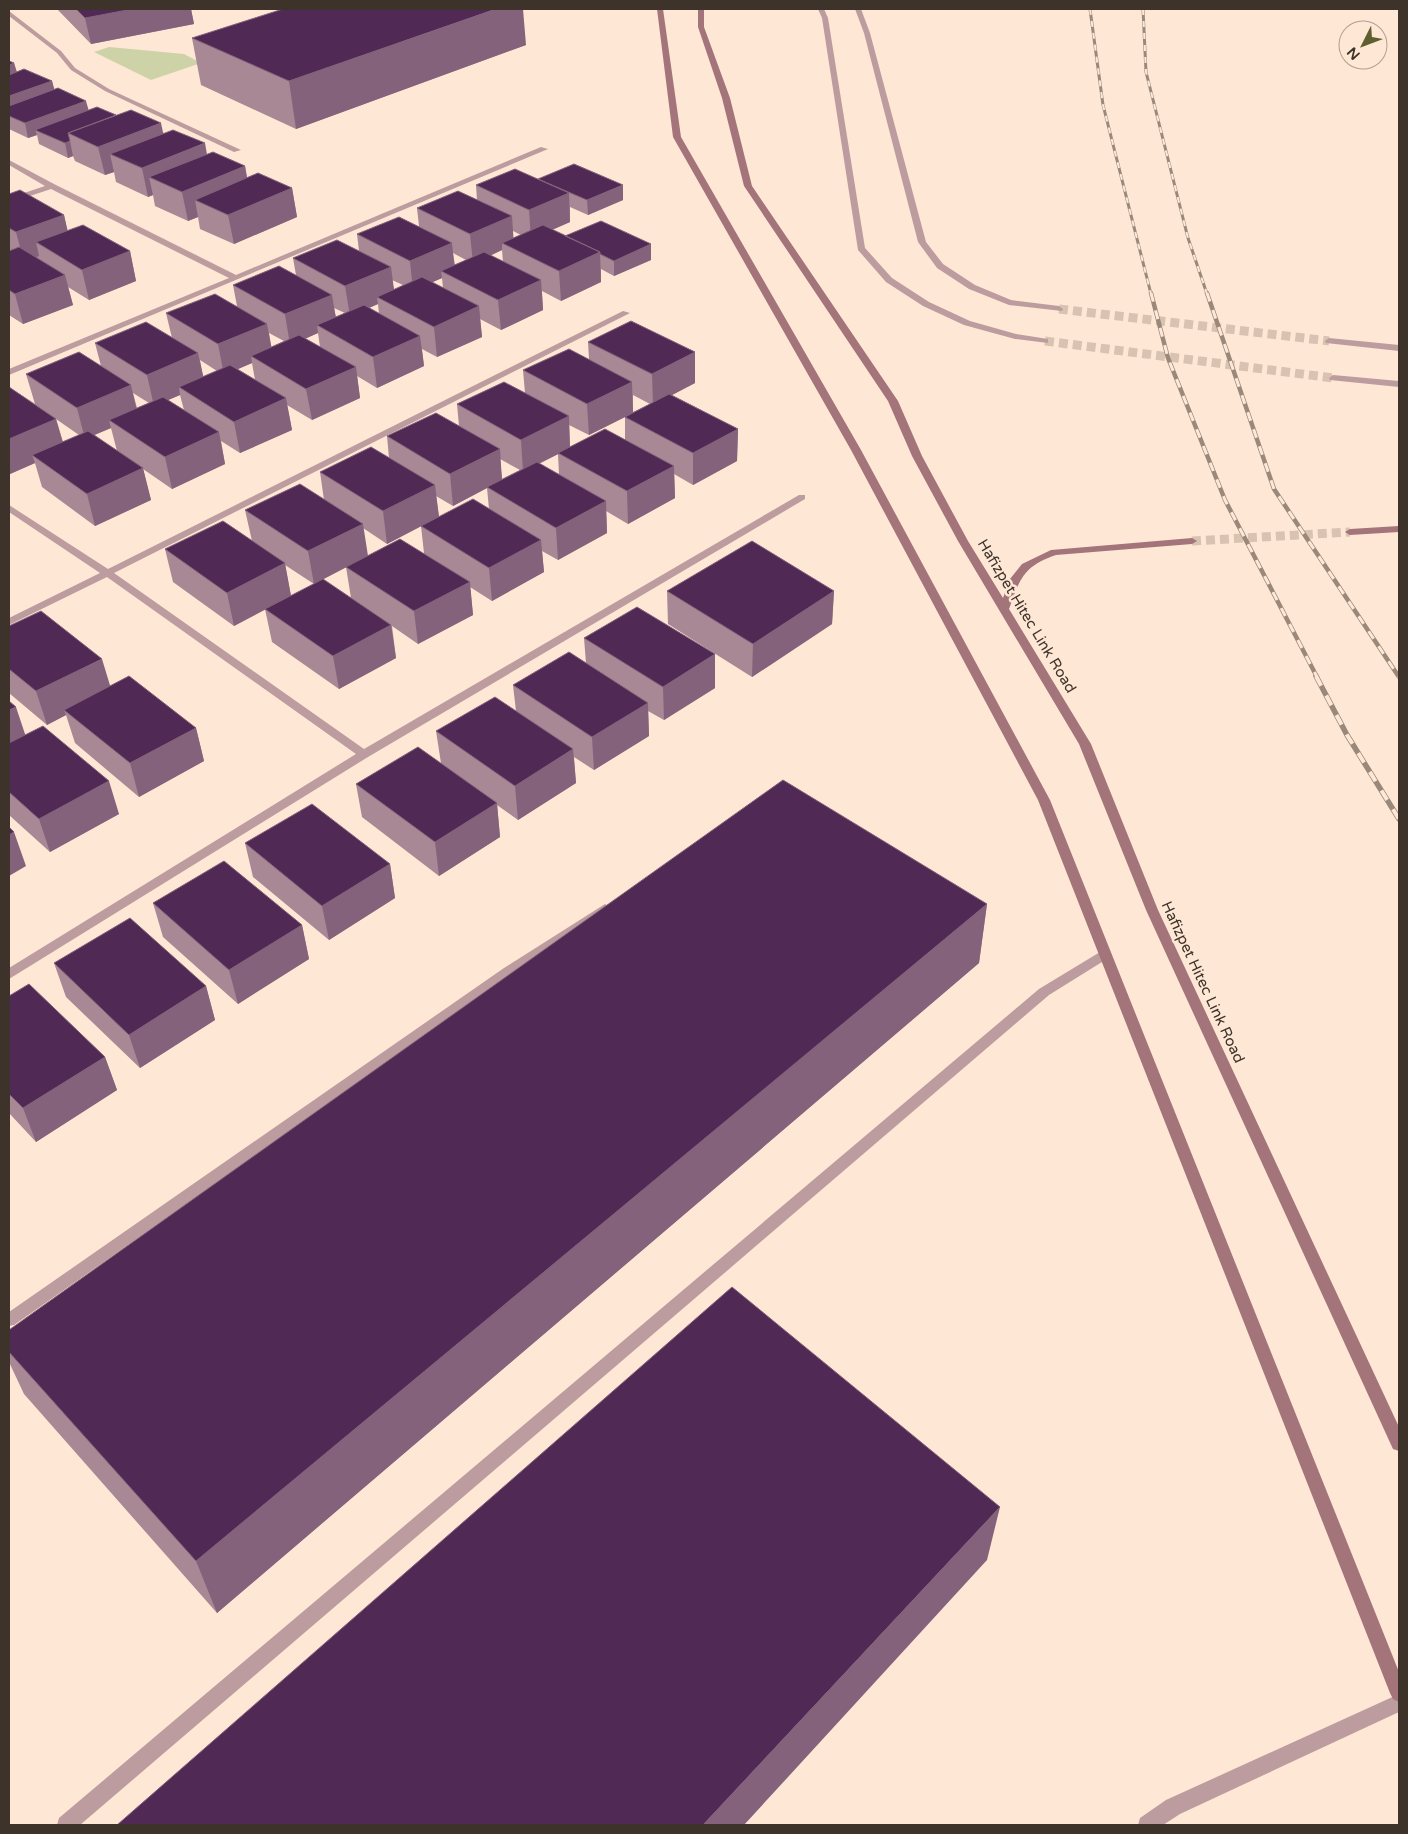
<svg xmlns="http://www.w3.org/2000/svg" width="1408" height="1834" viewBox="0 0 1408 1834" font-family="'Varela Round',sans-serif">
  <style>
    .green { fill: #cdd2a7 }
    .lines { fill: none; stroke-linecap: round; stroke-linejoin: round }
    .tertiary-tunnel { stroke: #d8c3b2; stroke-width: 9; stroke-dasharray: 9 5; stroke-linecap: butt }
    .secondary-tunnel { stroke: #d8c3b2; stroke-width: 9; stroke-dasharray: 9 5; stroke-linecap: butt }
    .service { fill: #bc9c9f; fill-rule: evenodd }
    .minor { fill: #bc9c9f; fill-rule: evenodd }
    .tertiary { fill: #bc9c9f; fill-rule: evenodd }
    .secondary { fill: #a3747a; fill-rule: evenodd }
    .rail-far2-casing { stroke: #9a897b; stroke-width: 3 }
    .rail-far1-casing { stroke: #9a897b; stroke-width: 4.5 }
    .rail-casing { stroke: #9a897b; stroke-width: 5.5 }
    .rail-far2 { stroke: #fee7d4; stroke-width: 2; stroke-dasharray: 6; stroke-linecap: butt }
    .rail-far1 { stroke: #fee7d4; stroke-width: 3; stroke-dasharray: 9; stroke-linecap: butt }
    .rail { stroke: #fee7d4; stroke-width: 4; stroke-dasharray: 11; stroke-linecap: butt }
    .wall { fill: #a78894; fill-rule: evenodd }
    .shaded-wall { fill: #84627b }
    .building { fill: #502955; stroke: #84627b }
    .labels { text-anchor: middle; dominant-baseline: central; stroke-width: 5; stroke-linejoin: round; paint-order: stroke }
    .street-label { font-size: 15px; fill: #3e332a; stroke: #fee7d4 }
  </style>
  <rect width="100%" height="100%" fill="#fee7d4"/>
  <path class="green" d="M109,47l75,7 17,9 -50,17 -57,-28z"/>
  <g class="lines">
    <path class="tertiary-tunnel" d="M1059,309l270,32
      M1045,341l288,37"/>
    <path class="secondary-tunnel" d="M1192,541l158,-9"/>
    <path class="service" d="M9,11l52,40 14,17 34,21 132,61 -7,2 -129,-61 -34,-21 -14,-17 -48,-37z
      M605,904l6,4 -2,3 -95,63 -500,351 -5,1v-14l495,-344z
      M1105,949l5,2 1,3 -1,3 -61,38 -969,830h-23l2,-7 980,-829z
      M1399,1694v18l-219,102 -17,11h-25l2,-7 26,-18z"/>
    <path class="minor" d="M541,147l7,2 -539,226v-6l220,-91 -178,-89 -42,14v-5l36,-12 -36,-21v-5l45,24 182,91z
      M623,311l7,2 -516,260 250,176 435,-254h6v4l-437,258 -359,222v-11l347,-214 -249,-177 -98,48v-7l91,-45 -91,-61v-7l99,64z"/>
    <path class="tertiary" d="M818,9h6l4,9 37,230 27,30 37,24 41,19 46,13 32,5v4l-33,-4 -51,-14 -41,-19 -37,-24 -28,-32 -36,-232z
      M855,9h6l9,24 56,209 17,22 32,21 36,15 48,6 4,3 -1,2 -53,-6 -40,-16 -32,-21 -19,-26 -54,-209z
      M1329,338l70,7v6l-73,-8 -1,-2z
      M1333,375l66,6v6l-69,-7 -1,-2z"/>
    <path class="secondary" d="M657,9h6l18,128 180,313 189,350 349,872v30l-6,-3 -3,-6 -352,-893 -187,-350 -178,-313z
      M698,9h6v18l26,71 22,88 146,215 24,55 46,85 35,57 7,-19 12,-15 29,-14 141,-12 5,3 -5,3 -136,11c-32,11 -36,23 -47,54l82,135 67,166 241,517v24l-6,-2 -247,-539 -67,-166 -121,-203 -46,-85 -24,-55 -144,-215 -22,-88 -24,-71z
      M1399,526v6l-49,3 -5,-3 5,-3z"/>
    <defs>
      <path id="rail-far2" d="M1090,9l13,96 48,189
        M1143,9l3,63 42,166 19,56"/>
      <path id="rail-far1" d="M1151,293l17,65 57,142 92,177
        M1207,293l67,196 125,188"/>
      <path id="rail" d="M1316,676l31,59 52,84"/>
    </defs>
    <use href="#rail-far2" class="rail-far2-casing"/>
    <use href="#rail-far1" class="rail-far1-casing"/>
    <use href="#rail" class="rail-casing"/>
    <use href="#rail-far2" class="rail-far2"/>
    <use href="#rail-far1" class="rail-far1"/>
    <use href="#rail" class="rail"/>
  </g>
  <path class="wall" d="M57,9h134l3,15 -103,20z
    M192,38l334,7 -230,84 -95,-44z
    M9,61l5,2 3,9 35,9 2,9 34,20 28,5 48,18 43,21 38,12 2,12 45,10 5,29 -63,27 -34,-15 -2,-12 -10,4 -33,-15 -2,-11 -5,2 -32,-15 -2,-10 -9,3 -30,-14 -2,-5 -5,2 -29,-14 -2,-9 -9,3 -19,-9z
    M538,180l85,20 -35,15 -18,-8v15l-18,8 13,6 86,8v16l-37,16 -13,-7v13l-40,19 -19,-10 1,19 -42,20 -21,-11 2,18 -45,20 -15,-8 2,17 -47,22 -20,-12 3,22 -48,22 -25,-15 5,25 -52,23 -19,-12 4,23 -53,25 -29,-20 8,31 -56,26 -53,-39 -7,-24 -25,11 -1,-1v-86l26,17 -9,-30 75,-8 -6,-23 77,-5 -6,-25 71,-7 -4,-21 63,-10 -3,-17 66,-7 -2,-17 62,-8 -2,-18 60,-8 -1,-15zM513,231l8,4 -8,3zM502,250l1,12 -13,-6zM453,253l13,7 -11,5zM442,278l1,10 -11,-6zM392,280l11,5 -9,5zM378,304l1,10 -10,-6zM334,308l11,5 -9,4zM269,333l15,8 -13,6zM318,333l2,14 -15,-8zM200,360l17,11 -14,6zM252,363l3,17 -17,-11zM133,393l16,10 -12,5zM180,395l4,15 -16,-10zM56,419l23,16 -16,7zM111,428l6,23 -23,-16z
    M9,194l55,21 3,16 63,20 6,30 -47,19 -21,-13 5,18 -50,19 -14,-9z
    M588,342l107,10v31l-23,12 66,34 -1,32 -44,24 -19,-11 1,24 -47,26 -22,-13 1,22 -49,27 -16,-9 2,21 -52,29 -22,-14 3,28 -55,29 -26,-18 4,32 -57,31 -67,-47 -7,-33 -31,17 -61,-44 -8,-33 87,-8 -7,-31 79,-10 -4,-28 69,-14 -2,-22 72,-10 -2,-22 68,-11 -2,-23 66,-11zM633,395l17,9 -17,8zM625,417v23l-55,7 -1,-22 20,10zM558,454l1,21 -20,-12zM500,459l20,11 -18,9zM487,488l2,21 -50,8 -3,-21 17,10zM421,526l3,27 -57,3 -4,-28 24,16zM285,565l29,19 32,-17 5,31 -60,-2z
    M667,591h167l-2,33 -80,53 -84,-53z
    M9,626l101,60 86,42 8,33 -65,36 -64,-54 -9,-28 -19,10 -38,-32z
    M584,638l131,16v34l-51,32 -16,-9 1,25 -55,34 -20,-13 2,26 -58,37 -21,-15 3,32 -61,39 -77,-59 -6,-33 85,-21 -5,-32 80,-20 -3,-26 73,-22z
    M9,701l16,34 94,79 -69,38 -41,-37z
    M245,843l145,21 5,34 -66,42 -76,-63z
    M153,903l149,22 7,34 -71,45 -75,-67z
    M987,904l-8,59 -762,650 -193,-219 -15,-32v-32z
    M54,963l152,23 9,34 -75,48 -74,-71z
    M9,996l96,61 12,33 -81,52 -27,-29z"/>
  <path class="shaded-wall" d="M133,9h58l3,15 -103,20 -6,-26z
    M496,9h27l3,36 -230,84 -7,-48z
    M14,63l4,14 -9,3v-15z
    M52,81l4,14 -47,17v-16z
    M86,101l4,14 -55,15 2,5 -9,3 -3,-15z
    M161,123l6,28 -57,3 4,18 -9,3 -7,-28z
    M70,141l3,15 -5,2 -3,-15z
    M205,143l5,29 -61,5 4,18 -5,2 -6,-29z
    M245,166l5,29 -55,5 3,17 -10,4 -6,-29z
    M623,185v15l-35,15 -1,-15z
    M292,188l5,29 -63,27 -6,-29z
    M569,193l1,29 -39,17 -2,-29z
    M64,215l7,30 -35,-3 3,14 -15,6 -8,-30z
    M512,216l2,30 -12,-3v7l-29,13 -3,-29z
    M452,243l3,29 -14,-1 1,7 -29,13 -3,-30z
    M651,244v16l-37,16v-15z
    M130,251l6,30 -47,19 -7,-30z
    M600,252l1,30 -40,19 -2,-30z
    M391,267l4,30h-18l1,7 -28,12 -5,-30z
    M65,275l8,30 -50,19 -8,-30z
    M541,280l2,30 -42,20 -3,-30z
    M332,295l5,30h-20l1,8 -28,12 -5,-31z
    M479,306l3,31 -45,20 -3,-30z
    M267,324l6,31 -22,1 1,7 -28,12 -6,-31z
    M420,336l4,30 -47,22 -4,-31z
    M695,352v31l-42,22 -1,-31z
    M198,353l7,31 -26,3 1,8 -26,11 -7,-31z
    M356,367l4,31 -48,22 -6,-31z
    M632,382l1,31 -44,22 -2,-31z
    M131,385l7,31 -29,4 2,8 -26,11 -8,-31z
    M286,398l6,32 -52,23 -6,-31z
    M569,416l1,32 -47,24 -2,-32z
    M56,419l9,31 -33,5 3,8 -25,11 -1,-3v-32z
    M738,429l-1,32 -44,24v-32z
    M219,432l6,32 -53,25 -7,-32z
    M500,449l2,32 -15,6v1l-34,18 -3,-32z
    M674,466l1,32 -47,26 -1,-33z
    M143,468l8,32 -56,26 -8,-32z
    M435,485l4,32 -52,27 -4,-33z
    M606,501l1,32 -49,27 -2,-32z
    M363,524l5,32 -54,28 -6,-33z
    M541,540l3,32 -52,29 -3,-33z
    M285,563l6,33 -57,30 -7,-33z
    M470,582l3,33 -55,29 -4,-33z
    M834,591l-2,33 -80,53 1,-33z
    M391,625l5,33 -57,31 -6,-33z
    M715,654v34l-51,32 -1,-33z
    M102,659l10,33 -48,18 2,5 -19,10 -11,-34z
    M648,703l1,33 -55,34 -2,-33z
    M16,707l11,33 -18,9v-39z
    M196,728l8,33 -65,36 -9,-34z
    M573,749l3,34 -58,37 -3,-34z
    M109,781l10,33 -69,38 -11,-33z
    M497,803l3,34 -61,39 -4,-34z
    M14,832l12,34 -17,10v-41z
    M390,864l5,34 -66,42 -7,-34z
    M987,904l-8,59 -762,650 -21,-52z
    M302,925l7,34 -71,45 -9,-34z
    M206,986l9,34 -75,48 -11,-33z
    M105,1057l12,33 -81,52 -13,-34z
    M1000,1507l-13,53 -243,265h-41z"/>
  <path class="building" d="M76,9h57l-48,9z
    M283,9h213l-207,72 -97,-43z
    M9,61l5,2 -5,2z
    M24,69l28,12 -43,15v-21z
    M58,88l28,13 -61,22 -16,-7v-10z
    M97,107l19,8 -48,18 2,8 -5,2 -30,-13z
    M131,110l30,13 -63,24 -30,-14z
    M173,130l32,13 -63,25 -32,-14z
    M213,152l32,14 -63,26 -33,-15z
    M574,164l49,21 -36,15 -49,-21z
    M515,169l54,24 -40,17 -53,-25z
    M258,173l34,15 -64,27 -33,-15z
    M20,190l44,25 -48,17 -7,-4v-34z
    M458,191l54,25 -42,18 -53,-26z
    M399,217l53,26 -42,18 -53,-27z
    M601,221l50,23 -37,17 -14,-7v-2l-35,-16z
    M83,225l47,26 -48,19 -46,-28z
    M543,225l57,27 -41,19 -57,-28z
    M337,240l54,27 -46,19 -52,-28z
    M19,247l46,28 -50,19 -6,-4v-39z
    M484,252l57,28 -43,20 -57,-29z
    M279,266l53,29 -47,19 -52,-29z
    M422,277l57,29 -45,21 -57,-30z
    M215,294l52,30 -49,20 -52,-31z
    M364,305l56,31 -47,21 -56,-32z
    M631,321l64,31 -43,22 -64,-32z
    M146,322l52,31 -51,22 -52,-32z
    M299,335l57,32 -50,22 -55,-33z
    M569,349l63,33 -45,22 -64,-34z
    M79,352l52,33 -54,23 -51,-34z
    M230,365l56,33 -52,24 -55,-35z
    M504,382l65,34 -48,24 -64,-36z
    M9,387l47,32 -47,20z
    M669,394l69,35 -45,24 -68,-36z
    M163,397l56,35 -54,25 -56,-37z
    M436,413l64,36 -50,25 -63,-38z
    M605,429l69,37 -47,25 -69,-38z
    M88,431l55,37 -56,26 -55,-39z
    M371,447l64,38 -52,26 -63,-39z
    M537,462l69,39 -50,27 -69,-41z
    M300,484l63,40 -55,27 -63,-41z
    M473,499l68,41 -52,28 -68,-42z
    M223,521l62,42 -58,30 -62,-44z
    M400,539l70,43 -56,29 -68,-44z
    M752,541l82,50 -81,53 -86,-53z
    M323,579l68,46 -58,31 -68,-47z
    M637,607l78,47 -52,33 -79,-49z
    M41,611l61,48 -66,32 -27,-22v-43z
    M569,652l79,51 -56,34 -79,-52z
    M129,676l67,52 -66,35 -66,-53z
    M495,697l78,52 -58,37 -79,-55z
    M9,701l7,6 -7,3z
    M43,726l66,55 -70,38 -30,-27v-49z
    M418,747l79,56 -62,39 -79,-58z
    M783,780l204,124 -791,657 -187,-209v-22z
    M312,804l78,60 -68,42 -77,-63z
    M9,827l5,5 -5,3z
    M224,861l78,64 -73,45 -76,-67z
    M130,918l76,68 -77,49 -75,-72z
    M29,984l76,73 -82,51 -14,-14v-98z
    M732,1287l268,220 -297,318h-586z"/>
  <g class="labels">
    <g class="street-label">
      <text transform="translate(1027 616) rotate(59)">Hafizpet Hitec Link Road</text>
      <text transform="translate(1203 982) rotate(65)">Hafizpet Hitec Link Road</text>
    </g>
  </g>
  <rect width="1408" height="1834" fill="none" stroke="#3e332a" stroke-width="20"/>
  <g transform="translate(1363 45) rotate(228)"><circle r="24" fill="#fee7d4" stroke="#b19f90"/>
  <path d="M0-4L9 19L0 12L-9 19Z" fill="#5d602e"/>
  <text y="-8" font-size="14" font-weight="bold" text-anchor="middle" fill="#3e332a">N</text>
  </g>
</svg>
